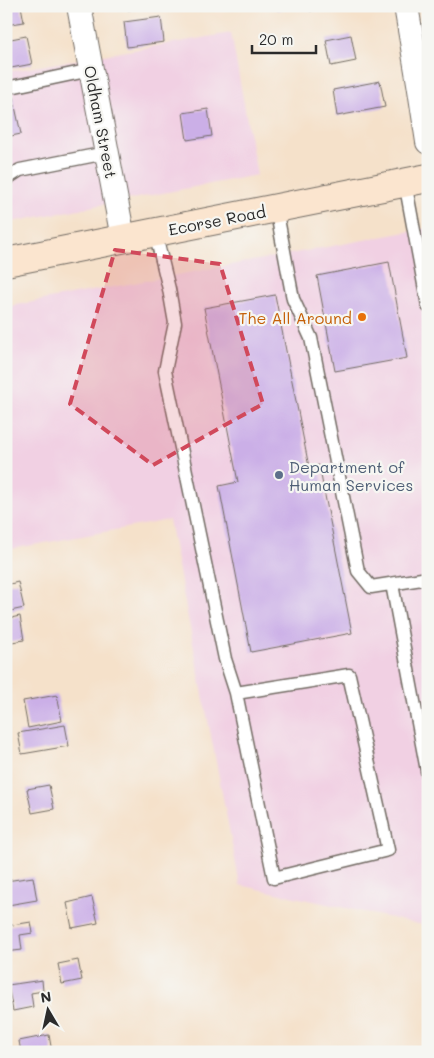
<svg xmlns="http://www.w3.org/2000/svg" width="434" height="1058" viewBox="0 0 434 1058" font-family="Mali,sans-serif">
  <style>
    .built { fill: #f1d0e3 }
    .building { fill: #cbafe7 }
    .lines { fill: none; stroke-linecap: round; stroke-linejoin: round }
    .service-casing { stroke: #726b63; stroke-width: 15 }
    .minor-casing { stroke: #726b63; stroke-width: 26 }
    .secondary-casing { stroke: #726b63; stroke-width: 30 }
    .service { stroke: #fff; stroke-width: 12 }
    .minor { stroke: #fff; stroke-width: 24 }
    .secondary { stroke: #fbe5cf; stroke-width: 28 }
    .marked { fill: #d1495b; fill-opacity: 0.2; stroke: #d1495b; stroke-width: 4; stroke-dasharray: 10 6; stroke-linejoin: round }
    .food-dot { fill: #e8710a; stroke: #f6f6f2; stroke-width: 2 }
    .service-dot { fill: #5c6f8a; stroke: #f6f6f2; stroke-width: 2 }
    .labels { text-anchor: middle; dominant-baseline: central; stroke-width: 4.5; stroke-linejoin: round; paint-order: stroke }
    .street-label { font-size: 16px; fill: #2b2b2b; stroke: #f6f6f2 }
    .food-label { font-size: 16px; fill: #c56008; stroke: #f6f6f2; text-anchor: end }
    .service-label { font-size: 16px; fill: #4e5e75; stroke: #f6f6f2; text-anchor: start }
  </style>
  <rect width="100%" height="100%" fill="#f6f6f2"/>
  <filter id="ink" filterUnits="userSpaceOnUse"><feTurbulence type="fractalNoise" baseFrequency=".02" numOctaves="2"/><feDisplacementMap in="SourceGraphic" scale="10" xChannelSelector="R" yChannelSelector="G"/><feConvolveMatrix kernelMatrix="1 2 1 2 8 2 1 2 1" color-interpolation-filters="sRGB"/></filter>
  <filter id="wash" filterUnits="userSpaceOnUse"><feTurbulence type="fractalNoise" baseFrequency=".0096" numOctaves="4" result="noise"/><feDisplacementMap in="SourceGraphic" scale="20" xChannelSelector="R" yChannelSelector="G"/><feGaussianBlur stdDeviation="1.12" result="paint"/><feColorMatrix in="noise" values="0 0 0 0 0 0 0 0 0 0 0 0 0 0 0 0 0 1.4 0 .05"/><feComposite in="paint" operator="in"/></filter>
  <g filter="url(#wash)">
    <rect width="100%" height="100%" fill="#f5e1ca"/>
    <path class="built" d="M231,33l26,142 -251,48v-151z
      M428,228v698l-188,-41 -71,-365 -163,30v-243z"/>
    <g id="blocks">
      <path class="building" d="M6,6h15l3,16 -18,3z
        M127,6h20v1l-19,3z
        M276,6h15l1,1 -15,3z
        M309,6h25v1l-24,4z
        M161,17l3,25 -37,5 -3,-25z
        M351,35l5,26 -25,5 -5,-26z
        M26,36l6,28 -26,5v-29z
        M380,81l5,26 -48,9 -4,-26z
        M13,97l8,37 -15,3v-39z
        M208,109l4,27 -25,4 -4,-27z
        M389,262l18,96 -72,13 -18,-95z
        M275,295l34,172 10,-2 33,168 -101,19 -32,-166 19,-4 -34,-174z
        M18,582l6,26 -18,4v-27z
        M20,616l4,24 -18,3v-24z
        M57,695l5,26 -34,7 -5,-27z
        M65,725l4,21 -47,8 -4,-21z
        M49,785l5,24 -22,4 -5,-24z
        M6,808l4,15h-4z
        M33,877l4,23 -29,5 -2,-13v-11z
        M92,897l6,26 -26,5 -5,-25z
        M31,922l2,11 -13,2 2,15 -16,2v-26z
        M78,960l4,20 -20,4 -4,-20z
        M42,980l1,11 -12,2 2,14 -20,4 -5,-26z
        M49,1035l3,17h-31l-2,-11z"/>
    </g>
  </g>
  <g filter="url(#ink)">
    <use href="#blocks" fill-opacity="0" stroke="#726b63" stroke-width="1"/>
    <g class="lines">
      <defs>
        <path id="service" d="M6,88l85,-18
          M6,179l14,-9 86,-17
          M405,182l23,124
          M276,208l17,91 18,39 47,233 13,16 57,-9
          M155,232l14,57 6,34 -10,48 60,288 11,34 113,-18 39,175 -114,28 -38,-185
          M392,584l36,192"/>
        <path id="minor" d="M79,6l44,232
          M406,6l13,77 9,59"/>
        <path id="secondary" d="M6,262l422,-84"/>
      </defs>
      <use href="#service" class="service-casing"/>
      <use href="#minor" class="minor-casing"/>
      <use href="#secondary" class="secondary-casing"/>
      <use href="#service" class="service"/>
      <use href="#minor" class="minor"/>
      <use href="#secondary" class="secondary"/>
    </g>
  </g>
  <path class="marked" d="M115,250l105,14 43,140 -110,61 -83,-61z"/>
  <circle class="food-dot" cx="362" cy="317" r="5"/>
  <circle class="service-dot" cx="279" cy="475" r="5"/>
  <g class="labels">
    <g class="street-label">
      <text transform="translate(101 122) rotate(79)">Oldham Street</text>
      <text transform="translate(217 220) rotate(-11)">Ecorse Road</text>
    </g>
    <g class="food-label">
      <text x="352" y="317">The All Around</text>
    </g>
    <g class="service-label">
      <text x="289" y="466">Department of<tspan x="289" dy="18">Human Services</tspan></text>
    </g>
  </g>
  <rect width="434" height="1058" fill="none" stroke="#f6f6f2" stroke-width="25"/>
  <g transform="translate(48 1010) rotate(351)" stroke="#f6f6f2" stroke-width="4" paint-order="stroke">
  <path d="M0-4L9 19L0 12L-9 19Z" fill="#2b2b2b"/>
  <text y="-8" font-size="14" font-weight="bold" text-anchor="middle" fill="#2b2b2b">N</text>
  </g>
  <path d="M252 45v8h64v-8" fill="none" stroke="#2b2b2b" stroke-width="2.5"/>
  <text x="259" y="45" font-size="15" fill="#2b2b2b" stroke="#f6f6f2" stroke-width="4" paint-order="stroke">20 m</text>
</svg>
